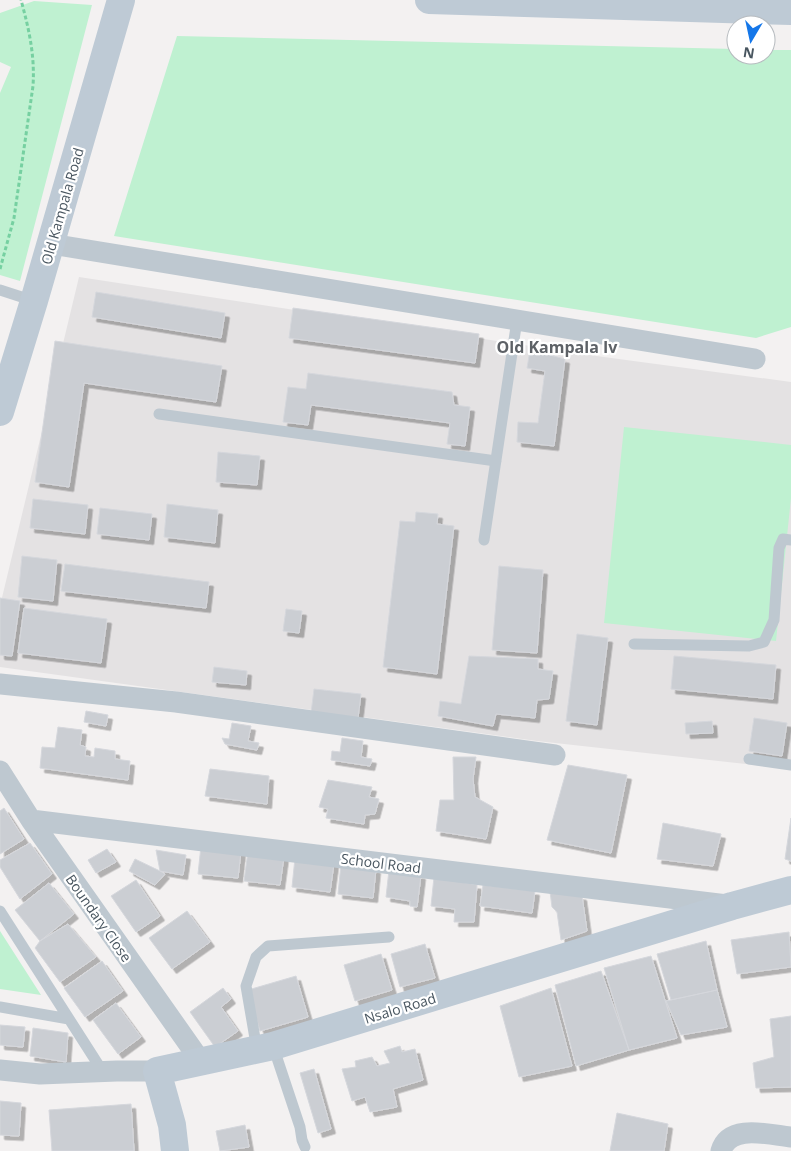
<svg xmlns="http://www.w3.org/2000/svg" width="791" height="1151" viewBox="0 0 791 1151" font-family="'Open Sans',sans-serif">
  <style>
    .education { fill: #e4e2e3 }
    .green { fill: #bff1d1 }
    .building { fill: #cbced3; stroke: #d5d7dc; filter: url(#shadow) }
    .lines { fill: none; stroke-linecap: round; stroke-linejoin: round }
    .path { stroke: #76d0a1; stroke-width: 3; stroke-dasharray: 4 2.5; stroke-linecap: butt }
    .lane { stroke: #bec8d0; stroke-width: 11 }
    .street { stroke: #bec8d0; stroke-width: 21 }
    .secondary { stroke: #becad5; stroke-width: 28 }
    .labels { text-anchor: middle; dominant-baseline: central; stroke-width: 4.5; stroke-linejoin: round; paint-order: stroke }
    .street-label { font-size: 14px; fill: #48555f; stroke: #fff }
    .quarter-label { font-size: 16px; font-weight: bold; fill: #5d6166; stroke: #fff }
  </style>
  <defs>
    <filter id="shadow"><feDropShadow dx="4.5" dy="4.5" stdDeviation="0" flood-color="#0004"/></filter>
  </defs>
  <rect width="100%" height="100%" fill="#f3f1f1"/>
  <path class="education" d="M79,277l510,78 202,27v387l-254,-28 -537,-74v-61z"/>
  <path class="green" d="M34,1l58,4 -72,276 -20,-6v-182l11,-26 -11,-5v-49z
    M177,36l559,13v6h30v-5h25v277l-35,11 -642,-102z
    M624,427l167,18v53l-15,143 -172,-18z
    M0,931l41,64 -41,-6z"/>
  <path class="building" d="M96,292l129,21 -4,25 -129,-21z
    M293,308l186,26 -4,29 -186,-25z
    M55,341l167,25 -6,36 -132,-19 -15,104 -34,-5z
    M530,350l35,9 -11,87 -37,-4 1,-20 20,1 7,-52 -18,-3z
    M308,373l144,19 2,13 16,2 -5,39 -18,-2 3,-21 -139,-18 -3,20 -25,-3 5,-35 18,2z
    M218,452l42,4 -3,29 -41,-3z
    M33,499l55,6 -3,29 -55,-6z
    M167,504l51,6 -3,33 -51,-6z
    M100,508l52,6 -3,26 -52,-6z
    M416,512l22,2 -1,10 17,2 -17,148 -54,-7 17,-146 15,1z
    M22,556l35,4 -4,41 -35,-4z
    M65,564l144,18 -3,26 -145,-17z
    M499,566l44,4 -6,83 -45,-3z
    M0,598l20,3 -8,55 -12,-1z
    M24,608l83,11 -6,44 -83,-10z
    M286,609l16,2 -3,22 -16,-2z
    M577,634l31,4 -11,87 -31,-4z
    M469,656l69,3v10l15,2 -4,28 -12,1 -2,18 -39,-4 -3,12 -55,-10 2,-15 21,3z
    M674,656l102,9 -3,34 -102,-10z
    M214,667l33,4 -1,14 -34,-3z
    M314,689l47,5 -3,24 -47,-5z
    M86,711l22,4 -2,11 -22,-4z
    M754,718l33,5 -5,33 -33,-5z
    M712,721l1,12 -27,1 -1,-11z
    M232,723l19,3 -3,15 11,2 -2,7 -32,-6 -3,-6 7,1z
    M58,727l24,3 -2,15 6,2 -1,9 9,1 1,-9 20,3v8l15,2 -2,19 -88,-12 2,-21 13,1z
    M342,738l21,3 -2,16 11,2 -2,7 -39,-6 1,-9 8,1z
    M453,757h23l-3,22 2,18 18,10 -7,32 -50,-8 4,-31h14z
    M568,765l59,10 -16,78 -64,-13z
    M210,769l59,7 -2,28 -62,-8z
    M328,780l44,7 -3,10 10,2 -4,15 -10,1 -1,9 -38,-6 2,-9 -9,-2z
    M4,808l20,31 -24,15v-43z
    M791,818v43l-6,-2z
    M663,823l58,11 -8,32 -56,-7z
    M30,843l22,31 -32,25 -20,-32v-7z
    M201,846l40,5 -3,27 -40,-4z
    M107,849l9,13 -20,11 -8,-13z
    M156,850l30,5 -3,20 -23,-4z
    M248,851l36,5 -4,29 -36,-4z
    M295,858l39,5 -4,29 -38,-5z
    M135,859l25,12 5,3 -10,11 -26,-14z
    M341,864l35,5 -3,29 -35,-4z
    M389,870l32,5 -4,32 -7,-1v-5l-24,-4z
    M434,877l43,8 -3,37h-20l1,-13 -24,-3z
    M136,880l24,36 -24,16 -25,-36z
    M49,883l25,31 -34,27 -25,-31z
    M483,885l52,6 -3,22 -52,-7z
    M550,892l32,4 5,35 -26,9 -4,-28 -5,-5z
    M187,911l23,31 -38,27 -23,-31z
    M68,924l28,33 -36,25 -25,-34 5,-7z
    M789,932l2,35 -54,7 -6,-34z
    M706,941l11,49 -46,10 -14,-46z
    M425,944l10,34 -35,9 -9,-33z
    M381,954l11,36 -37,11 -11,-36z
    M651,956l26,82 -48,12 -25,-82z
    M102,961l21,30 -38,26 -21,-29z
    M601,971l28,79 -53,16 -21,-81z
    M296,976l12,41 -48,14 -12,-41z
    M223,988l8,11 -10,8 17,24 -23,16 -25,-35z
    M551,988l21,78 -53,11 -19,-71z
    M717,990l10,37 -46,8 -15,-34z
    M116,1003l25,34 -23,17 -25,-34z
    M791,1016v71l-35,1 -3,-25 21,-6 -4,-38z
    M0,1025l25,2 -2,20 -23,-2z
    M33,1028l35,5 -2,29 -36,-6z
    M400,1046l2,6 13,-3 8,31 -30,9 4,18 -27,5 -5,-15 -13,4 -10,-32 14,-2 -1,-6 17,-4 5,9 13,-3 -6,-12z
    M314,1069l17,60 -13,4 -18,-60z
    M0,1101l21,2 -2,33 -19,-1z
    M131,1104l3,47h-82l-3,-41z
    M617,1113l51,11 -4,27h-54z
    M245,1125l4,22 -29,4 -4,-20z"/>
  <g class="lines">
    <path class="path" d="M0,269l14,-51 19,-132c2,-30 -4,-57 -12,-86"/>
    <path class="lane" d="M0,290l34,11
      M159,414l337,47
      M484,540l33,-220
      M634,644l115,2 15,-4 10,-22 5,-72 4,-9 8,1
      M749,759l42,6
      M0,911l103,161
      M0,1007l69,12
      M273,1046l27,81 2,13 3,7
      M257,1050l-11,-64 10,-29 12,-11 121,-9"/>
    <path class="street" d="M51,244l704,115
      M0,684l176,18 379,53
      M0,771l31,49 171,243
      M31,820l696,85
      M0,1070l40,4 77,-3h40
      M721,1151c8,-28 49,-16 70,-14"/>
    <path class="secondary" d="M429,0l362,11
      M0,412l34,-111 87,-301
      M175,1151l-3,-26 -15,-54 116,-25 459,-140 59,-16"/>
  </g>
  <g class="labels">
    <g class="street-label">
      <text transform="translate(62 206) rotate(-74)">Old Kampala Road</text>
      <text transform="translate(381 863) rotate(7)">School Road</text>
      <text transform="translate(99 918) rotate(55)">Boundary Close</text>
      <text transform="translate(400 1008) rotate(-17)">Nsalo Road</text>
    </g>
    <g class="quarter-label">
      <text x="557" y="347">Old Kampala Iv</text>
    </g>
  </g>
  <g transform="translate(751 40) rotate(189)"><circle r="24" fill="#ffffff" stroke="#b6bbbf"/>
  <path d="M0-4L9 19L0 12L-9 19Z" fill="#1577e9"/>
  <text y="-8" font-size="14" font-weight="bold" text-anchor="middle" fill="#48555f">N</text>
  </g>
</svg>
